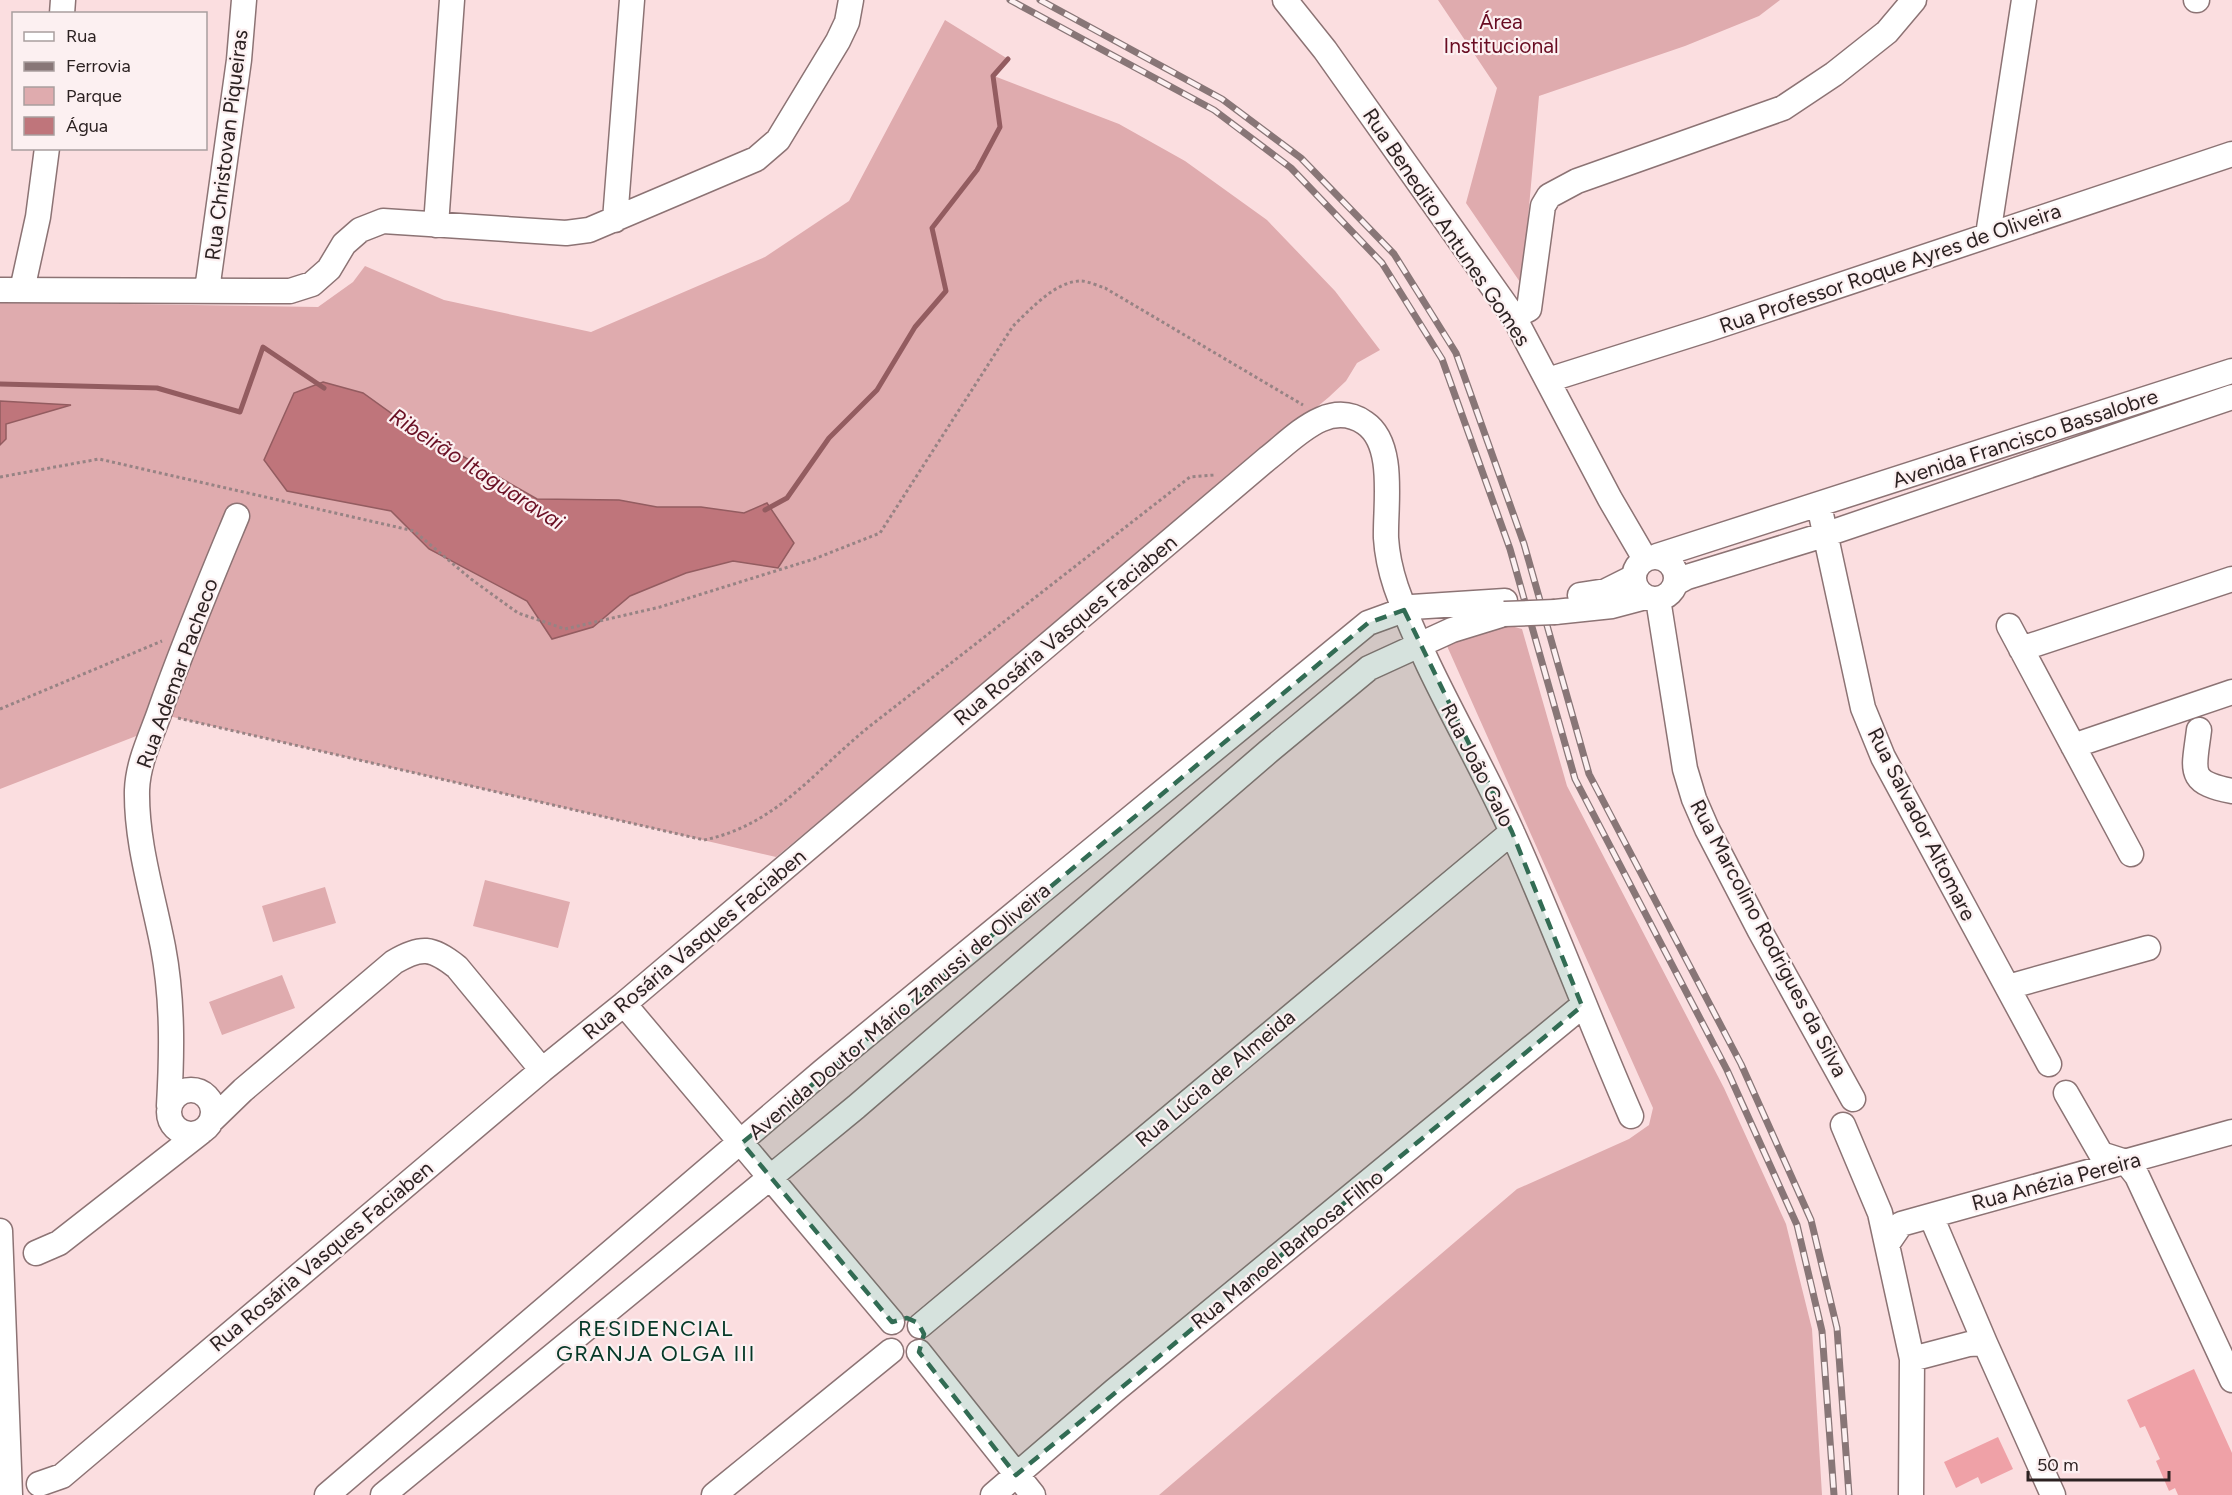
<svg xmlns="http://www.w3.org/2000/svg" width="2232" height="1495" viewBox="0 0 2232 1495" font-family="Figtree,sans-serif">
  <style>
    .green { fill: #dfabae }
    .water { fill: #bf757b; stroke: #935c60; stroke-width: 1.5 }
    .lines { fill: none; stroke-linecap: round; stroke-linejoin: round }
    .stream { stroke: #935c60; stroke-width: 5 }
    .building { fill: #efa1a7 }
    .minor-casing { stroke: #8c7374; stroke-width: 27 }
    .path { stroke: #978384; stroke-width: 3; stroke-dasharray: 3 3; stroke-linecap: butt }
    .minor { stroke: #fff; stroke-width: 24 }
    .rail-casing { stroke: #887677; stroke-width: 7 }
    .rail { stroke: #fcf0f1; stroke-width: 4.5; stroke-dasharray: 14; stroke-linecap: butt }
    .minor-bridge-casing { stroke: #8c7374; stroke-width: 27; stroke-linecap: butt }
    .minor-bridge { stroke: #fff; stroke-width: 24 }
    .marked { fill: #326c54; fill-opacity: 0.2; stroke: #326c54; stroke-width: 4.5; stroke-dasharray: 12 8; stroke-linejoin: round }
    .labels { text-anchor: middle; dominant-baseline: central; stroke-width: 4.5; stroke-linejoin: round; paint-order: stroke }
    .park-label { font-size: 21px; fill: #680c22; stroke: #fcf0f1 }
    .street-label { font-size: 21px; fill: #2c2222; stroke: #fcf0f1 }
    .water-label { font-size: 22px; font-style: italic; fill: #6a0f24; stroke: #fcf0f1 }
    .neighbourhood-label { font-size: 22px; letter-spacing: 1.5px; fill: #053827; stroke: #fcf0f1 }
  </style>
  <rect width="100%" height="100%" fill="#fbdee0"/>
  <path class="green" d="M1438,0h342l-21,16 -74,30 -146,50 -17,189 -56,-82 31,-115z
    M945,20l63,39 -14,17 125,48 66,37 82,59 68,71 45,59 -23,13 -11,18 -17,16 -553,460 -603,-140 -21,-8 -8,24 -144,56v-487l318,5 35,-25 12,-16 79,34 147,32 174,-75 84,-56z
    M1500,623l22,6 45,157 157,302 62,136 26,105 10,166h-663l358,-306 112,-50 20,-14 4,-17 -206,-462 31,-16z
    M485,880l85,22 -12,46 -85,-22z
    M325,887l11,36 -63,19 -11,-36z
    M282,975l13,33 -73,27 -13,-33z"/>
  <path class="water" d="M323,382l40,11 42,30 132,76 82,1 38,7h44l43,6 23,-10 27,40 -16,25 -45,-7 -47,12 -56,23 -37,31 -41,12 -25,-38 -98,-52 -38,-38 -104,-20 -23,-31 30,-67z
    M0,401l71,4 -65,19v15l-6,6z"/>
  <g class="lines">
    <path class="stream" d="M0,384l157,4 83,24 23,-65 61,41
      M765,510l22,-12 42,-60 48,-48 38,-63 31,-36 -14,-63 45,-58 23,-43 -7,-51 15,-17"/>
  </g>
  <path class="building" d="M2194,1369l38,84v42h-54l-3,-7 -6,3 -13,-30 4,-2 -15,-33 -5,2 -13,-28z
    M1998,1437l15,32 -32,15 -3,-7 -22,11 -12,-26z"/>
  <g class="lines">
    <defs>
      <path id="minor" d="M1285,0l40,50 189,267 96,182 35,60
        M2196,0h1
        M62,14l1,-14
        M615,220l17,-220
        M436,225l16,-225
        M1988,235l36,-235
        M0,290l290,1 22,-7 17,-15 15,-25 16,-14 23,-9 183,12 23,-3 167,-71 22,-19 60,-99 9,-19 4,-22
        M22,290l16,-73 9,-69
        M207,290l32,-230 5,-60
        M1514,317l15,-8 14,-103 6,-10 28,-15 206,-73 51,-34 53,-42 27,-32
        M1548,380l161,-51 523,-175
        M1819,505l44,203 20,49 166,307
        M1657,556l575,-185
        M1634 578a21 21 0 1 1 42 0a21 21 0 1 1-42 0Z
        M1676,583l11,-6 140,-43 405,-137
        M1580,595l26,-4 28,-14
        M1658,599l27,170 9,30 13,30 53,102 93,168
        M1555,612l57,-6 34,-9
        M2009,626l122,228
        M2021,649l211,-70
        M2199,730c-5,41 -13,52 33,61
        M2073,746l159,-54
        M2008,987l140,-39
        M624,1004l268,318
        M169 1112a22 22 0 1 1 44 0a22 22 0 1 1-44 0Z
        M2066,1093l35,61 25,8 11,14 95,204
        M169,1106c3,-53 4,-106 -6,-159 -10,-52 -27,-104 -26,-157 1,-28 14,-53 23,-79 23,-66 50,-130 77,-195
        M211,1121l32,-31 151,-128c27,-16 38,-15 63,5l85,103
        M1843,1125l37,88 32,146 -1,136
        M1931,1216l54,127 68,152
        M0,1231l10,264
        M1888,1243l13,-19 331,-92
        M36,1253l23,-10 142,-111
        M920,1326l592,-494
        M919,1352l114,143
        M1912,1359l57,-15 16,-1
        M39,1484l23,-8 480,-406 82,-66 644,-546c27,-21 61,-60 97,-35 31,21 20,82 21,115 1,17 5,34 10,49 30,86 79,163 116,245 42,93 78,190 119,284
        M327,1495l496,-424 545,-448 44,-16 93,-6
        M383,1495l473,-388 413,-356 100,-83 83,-38 52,-16
        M714,1495l177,-144
        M993,1495l121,-104 468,-385"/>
    </defs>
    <use href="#minor" class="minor-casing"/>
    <path class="path" d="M0,477l99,-18 315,72 57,48 47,34 47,16 95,-22 154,-48 66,-26 133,-207c17,-16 42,-45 68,-45 7,0 17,5 24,7l198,117
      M0,709l162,-68
      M178,718l526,122c73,-15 111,-70 166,-114 107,-83 213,-166 320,-249l25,-2"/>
    <use href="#minor" class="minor"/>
    <defs>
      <path id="rail" d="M1010,0l204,110 77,58 91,95 60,96 68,190 65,230 152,291 70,155 25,106 12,164
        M1040,0l182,99 79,59 93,96 62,99 68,191 65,230 152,290 70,156 26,108 12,167"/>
    </defs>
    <use href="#rail" class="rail-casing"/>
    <use href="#rail" class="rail"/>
    <defs>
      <path id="minor-bridge" d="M1504,614l51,-2"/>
    </defs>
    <use href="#minor-bridge" class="minor-bridge-casing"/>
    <use href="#minor-bridge" class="minor-bridge"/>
  </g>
  <path class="marked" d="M1404,610l108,222 70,174 -566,469 -97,-123 5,-18 -6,-11 -11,-5 -15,4 -150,-179 626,-520z"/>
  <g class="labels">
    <g class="park-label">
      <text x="1501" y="21">Área<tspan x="1501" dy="24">Institucional</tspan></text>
    </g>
    <g class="street-label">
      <text transform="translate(226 145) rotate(-83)">Rua Christovan Piqueiras</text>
      <text transform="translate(1447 227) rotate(56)">Rua Benedito Antunes Gomes</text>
      <text transform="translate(1890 268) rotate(-19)">Rua Professor Roque Ayres de Oliveira</text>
      <text transform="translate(2025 438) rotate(-18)">Avenida Francisco Bassalobre</text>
      <text transform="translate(1065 630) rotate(-40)">Rua Rosária Vasques Faciaben</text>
      <text transform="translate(177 673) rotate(-70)">Rua Ademar Pacheco</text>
      <text transform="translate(1478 765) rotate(63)">Rua João Galo</text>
      <text transform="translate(1922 824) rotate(63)">Rua Salvador Altomare</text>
      <text transform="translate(1769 938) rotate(62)">Rua Marcolino Rodrigues da Silva</text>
      <text transform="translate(694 944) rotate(-40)">Rua Rosária Vasques Faciaben</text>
      <text transform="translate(899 1011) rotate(-40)">Avenida Doutor Mário Zanussi de Oliveira</text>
      <text transform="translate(1215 1078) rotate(-40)">Rua Lúcia de Almeida</text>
      <text transform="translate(2056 1181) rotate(-15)">Rua Anézia Pereira</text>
      <text transform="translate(1287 1249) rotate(-39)">Rua Manoel Barbosa Filho</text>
      <text transform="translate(321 1256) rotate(-40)">Rua Rosária Vasques Faciaben</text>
    </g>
    <g class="water-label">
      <text transform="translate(477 469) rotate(33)">Ribeirão Itaguaravai</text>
    </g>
    <g class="neighbourhood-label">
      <text x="656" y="1328">RESIDENCIAL<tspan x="656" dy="25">GRANJA OLGA III</tspan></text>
    </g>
  </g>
  <rect x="12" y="12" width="195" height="138" fill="#fcf0f1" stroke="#a99e9e" stroke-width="1.5"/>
  <rect x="24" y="32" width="30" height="9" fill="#ffffff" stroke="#a99e9e" stroke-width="1.5"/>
  <text x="66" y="42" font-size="18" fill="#2c2222">Rua</text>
  <rect x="24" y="62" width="30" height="9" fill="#887677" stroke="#a99e9e" stroke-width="1.5"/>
  <text x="66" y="72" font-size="18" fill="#2c2222">Ferrovia</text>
  <rect x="24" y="87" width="30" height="18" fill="#dfabae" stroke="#a99e9e" stroke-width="1.5"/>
  <text x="66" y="102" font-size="18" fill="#2c2222">Parque</text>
  <rect x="24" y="117" width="30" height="18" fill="#bf757b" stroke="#a99e9e" stroke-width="1.5"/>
  <text x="66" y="132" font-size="18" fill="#2c2222">Água</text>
  <path d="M2028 1471v9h141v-9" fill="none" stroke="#2c2222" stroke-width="3"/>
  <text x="2037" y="1471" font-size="18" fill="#2c2222" stroke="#fcf0f1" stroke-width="4.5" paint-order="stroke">50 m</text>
</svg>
